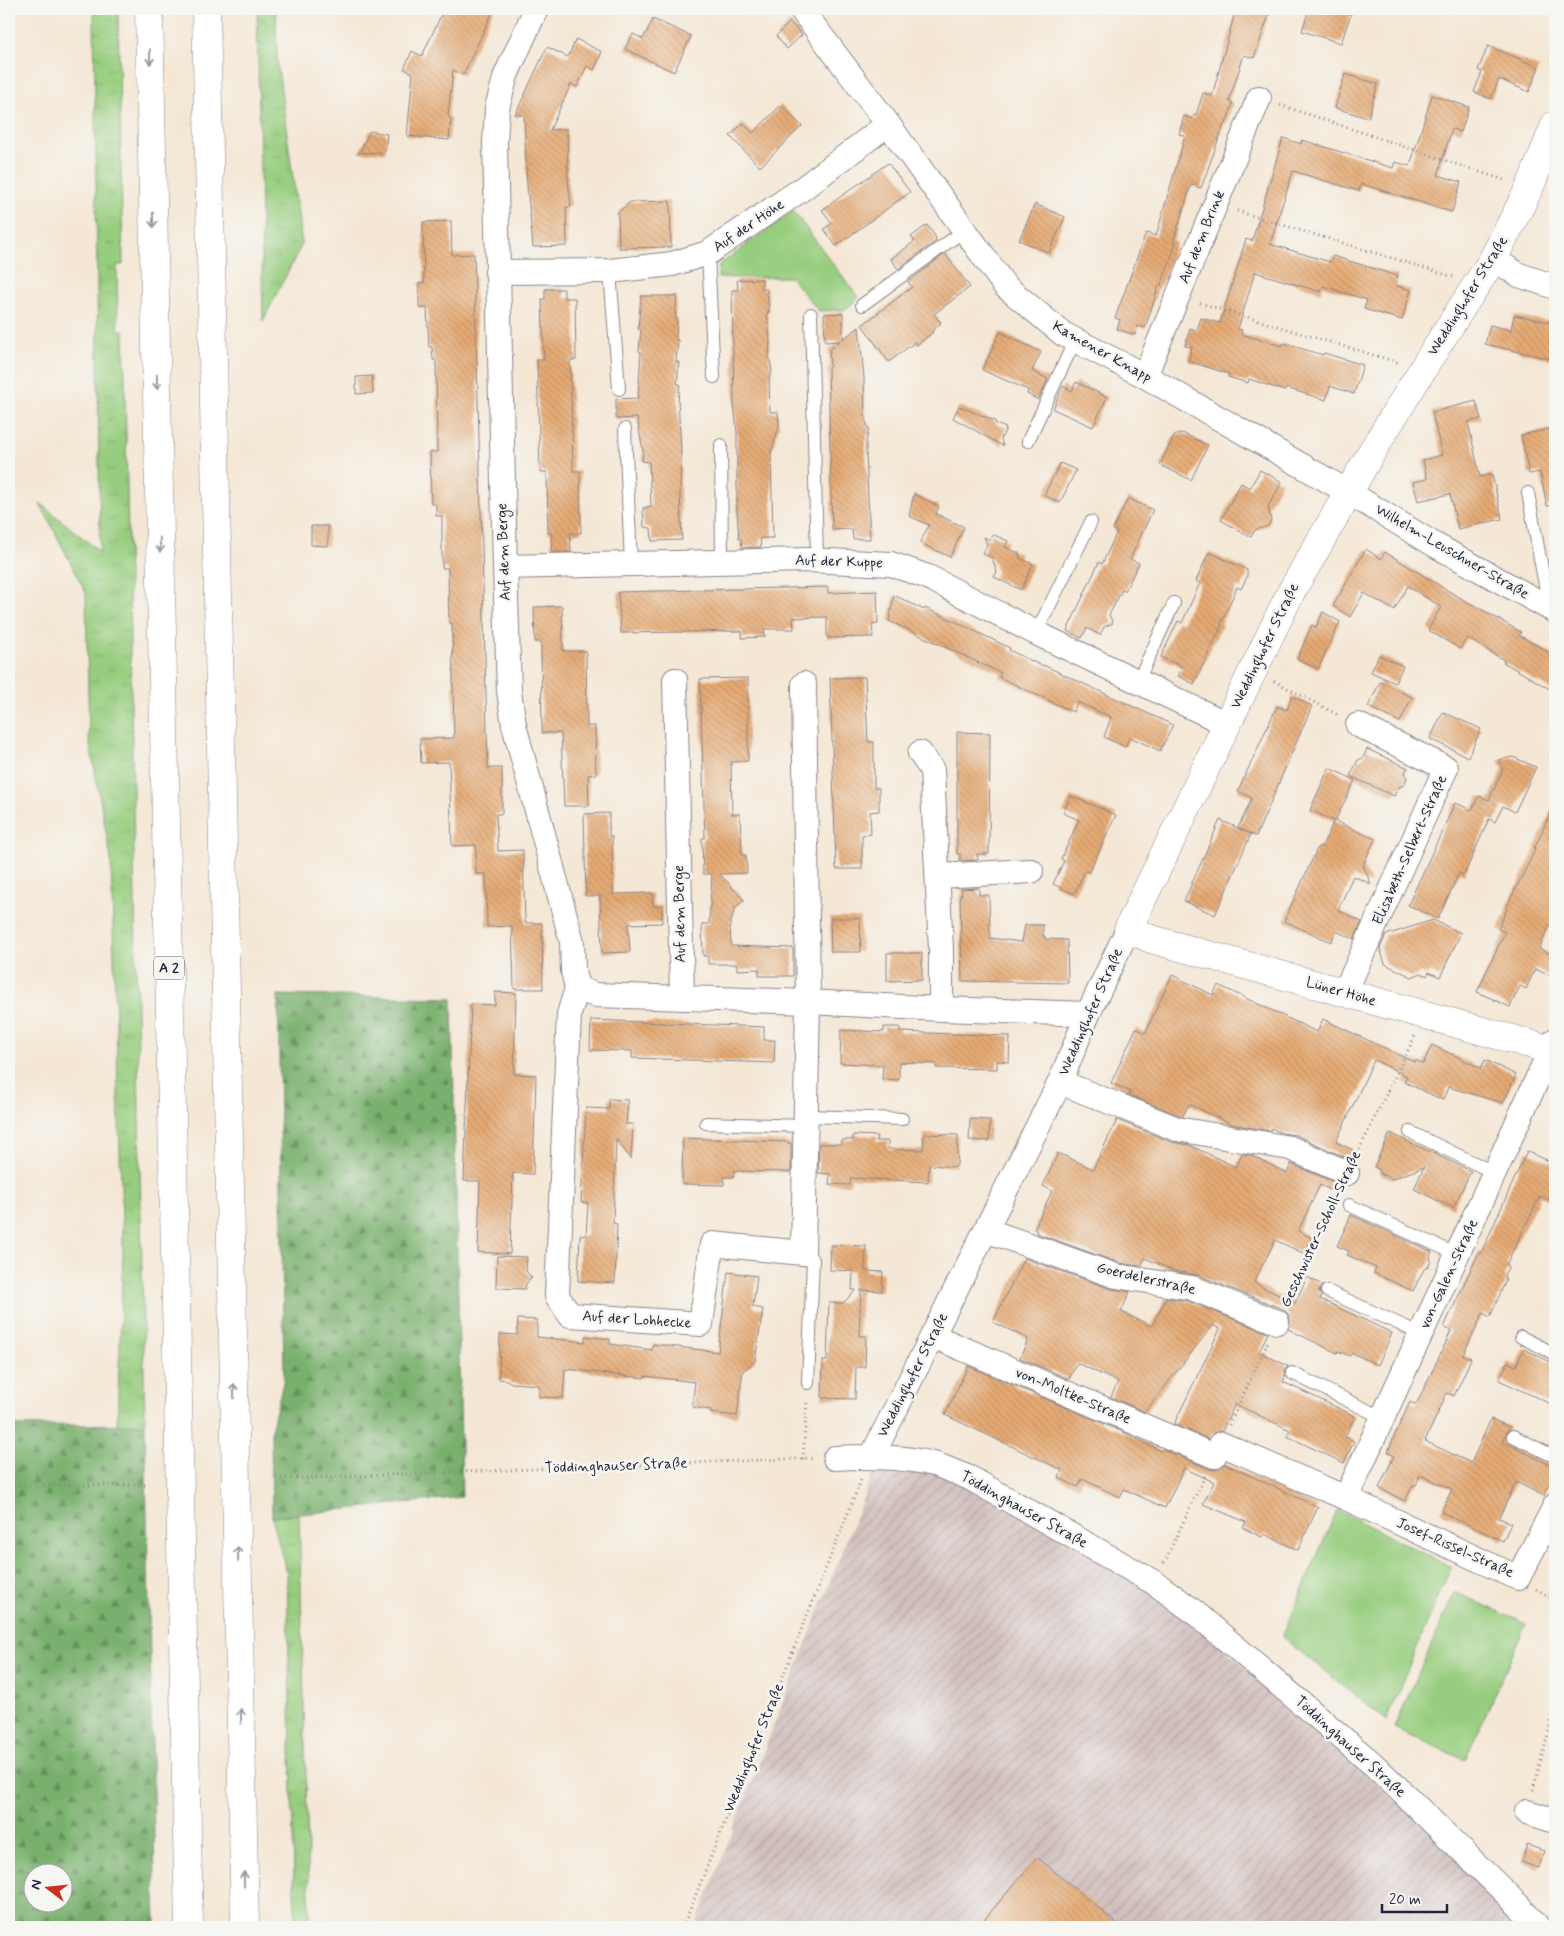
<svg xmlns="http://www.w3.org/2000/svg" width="1564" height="1936" viewBox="0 0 1564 1936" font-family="Mynerve,sans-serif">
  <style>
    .industrial { fill: url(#industrial-furrows) }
    .grass { fill: url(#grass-tufts); stroke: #5c785c }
    .forest { fill: url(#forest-firs); stroke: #4e6954; fill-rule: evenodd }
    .park { fill: #97cd7e; stroke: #5c785c }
    .building { fill: url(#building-back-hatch) }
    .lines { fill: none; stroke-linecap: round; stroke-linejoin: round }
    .lane-casing { stroke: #8b8488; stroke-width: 14 }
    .street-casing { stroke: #8b8488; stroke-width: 26 }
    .secondary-casing { stroke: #8b8488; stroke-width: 29 }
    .highway-casing { stroke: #8b8488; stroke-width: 29 }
    .path { stroke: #8b8488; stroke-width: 3; stroke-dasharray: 1 4; stroke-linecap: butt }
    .lane { stroke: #fff; stroke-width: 12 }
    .street { stroke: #fff; stroke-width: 24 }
    .secondary { stroke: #fff; stroke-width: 28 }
    .highway { stroke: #fff; stroke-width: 28 }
    .oneway { stroke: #9c9ca7 }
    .labels { text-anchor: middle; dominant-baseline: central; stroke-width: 5; stroke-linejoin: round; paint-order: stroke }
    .shield { fill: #f6f6f2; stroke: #626272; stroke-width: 1 }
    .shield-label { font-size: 14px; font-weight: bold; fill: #22223b }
    .street-label { font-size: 15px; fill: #22223b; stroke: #f6f6f2 }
  </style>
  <defs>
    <pattern id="industrial-furrows" width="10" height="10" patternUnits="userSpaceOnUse" patternTransform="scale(1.25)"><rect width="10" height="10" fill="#d1c0bd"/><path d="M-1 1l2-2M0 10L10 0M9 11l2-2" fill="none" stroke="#b3a5a3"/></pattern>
    <pattern id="grass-tufts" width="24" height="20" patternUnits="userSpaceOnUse" patternTransform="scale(1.25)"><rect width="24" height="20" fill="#97cd7e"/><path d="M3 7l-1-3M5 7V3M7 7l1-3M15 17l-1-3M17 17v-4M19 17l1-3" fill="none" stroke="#82b06e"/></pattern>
    <pattern id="forest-firs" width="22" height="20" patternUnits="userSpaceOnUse" patternTransform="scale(1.25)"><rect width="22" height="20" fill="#79b06d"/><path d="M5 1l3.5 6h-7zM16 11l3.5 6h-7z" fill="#638f5b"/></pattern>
    <pattern id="building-back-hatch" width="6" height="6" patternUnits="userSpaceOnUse" patternTransform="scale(1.25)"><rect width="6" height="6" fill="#e5aa74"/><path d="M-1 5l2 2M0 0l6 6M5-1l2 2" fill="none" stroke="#c49265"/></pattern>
  </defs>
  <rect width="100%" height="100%" fill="#f6f6f2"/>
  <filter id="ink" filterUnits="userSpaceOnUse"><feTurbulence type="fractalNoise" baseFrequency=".02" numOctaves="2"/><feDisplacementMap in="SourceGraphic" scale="10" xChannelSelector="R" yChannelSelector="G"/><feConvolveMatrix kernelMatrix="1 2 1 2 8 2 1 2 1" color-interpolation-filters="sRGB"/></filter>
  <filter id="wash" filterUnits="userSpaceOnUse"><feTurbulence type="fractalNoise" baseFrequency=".0096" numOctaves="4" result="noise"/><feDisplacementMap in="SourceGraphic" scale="20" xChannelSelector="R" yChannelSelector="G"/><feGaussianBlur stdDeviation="1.12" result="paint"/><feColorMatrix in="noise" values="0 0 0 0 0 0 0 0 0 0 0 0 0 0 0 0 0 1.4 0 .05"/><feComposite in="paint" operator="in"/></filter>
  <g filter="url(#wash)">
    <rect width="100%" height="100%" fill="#f4e7d5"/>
    <path class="industrial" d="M923,1467l38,11 207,121 274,242 84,86h-831l179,-457z"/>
    <path class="grass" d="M94,9h24l5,256h-6l1,65h6l21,1094 -28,1 6,-173 -12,-393 -22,-120 -3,-146 -46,-90 60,49z
      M257,9h19l1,52 25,183 -39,77z
      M299,1513l11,414h-15l-8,-353 -15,-57z"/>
    <path class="forest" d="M278,995l174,3 10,499 -190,20 -1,-87 13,-51z
      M145,1424l11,503h-147v-501zM32,1874h30v30h-30z"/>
    <path class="park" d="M793,211l66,87 -15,12 -25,1 -29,-34 -72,1 1,-13z
      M1337,1510l114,57 -65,153 -104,-83z
      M1455,1592l71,32 -61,136 -71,-32z"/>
    <g id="blocks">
      <path class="building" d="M444,9h50l-31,66 -10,-5 -5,46 3,3 -2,21 -42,-4 6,-63 -9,-4 8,-18 10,5z
        M1236,9h35l-17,49 -10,-3 -15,46 4,2 -7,21h-2l-23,64 -10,-3 -18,57h3l-7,22 -8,21h-2l-14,43 -7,-2 -3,9 -18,-6 3,-9 -5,-2 31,-85 10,3 29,-100 -6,-2 5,-18 9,3 1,-4h2l7,-22 9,3z
        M1309,9h24l18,5 -10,29 -39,-12z
        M653,19l38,17 -17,36 -49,-23 8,-15 10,5z
        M790,22l12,13 -15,14 -11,-13z
        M576,39l26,13 -8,18 -7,-4 -10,21 -6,-3 -21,46 17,-1 1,50 3,28h-5l1,39 -34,1 -6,-62 -3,-70h-9l32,-68 21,10z
        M1488,46l51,21 -10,25 -30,-13 -8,20 -17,-7 8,-20 -4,-2z
        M1345,74l33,10 -10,34 -33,-10z
        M1432,95l37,12 -8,25 -9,-3 -14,46 23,7 -9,30 -91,-28 -2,7 -66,-20 -23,73 60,18 3,-6 65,20 -3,9 16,5 -9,30 -38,-11 3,-9 -44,-14 -2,6 -66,-20 -17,57 4,1 -1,4 41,12 1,-3 40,12 1,-2 39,12 -9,29 -24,-8 -4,14 -40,-12 -1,3 -36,-12 -1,4 -20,-6 1,-3 -41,-13 4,-14 -7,-1 5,-18 7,2 4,-12 19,5 26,-84 6,2 31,-103 18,6 1,-4 91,28 2,-6 15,4z
        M781,105l21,21 -42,41 -30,-31 13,-13 10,10z
        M370,131l17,3 -2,18 -26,1z
        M888,163l22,29 -74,54 -12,-17 8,-6 -10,-13z
        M670,201l1,46 -52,1 -1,-36 12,-10z
        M1035,204l30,13 -16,36 -30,-13z
        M451,221l1,34 22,-1 14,514h14v46h-6l2,37 25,-1 2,73h17l1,66h-29l-2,-63 -25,1 -1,-53h-10v-29l-24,1 -3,-84 -28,1 -1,-24 34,-1 -2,-115h-3l-1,-55h-6v-52h-6v-12h-5l-1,-52h7l-1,-92h-3l-1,-13h-3l-2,-39h-8v-25h5l-1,-61z
        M927,225l8,11 1,5 -38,28 -7,-10 24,-18 -4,-4z
        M945,254l25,33 -36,27 7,9 -9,8 1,1 -16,13 -2,-3 -26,20 -27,-37 50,-38 -4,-5z
        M762,279v10h5l2,23h-2l3,29 -1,15 3,15 -3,8 1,33h8l1,15 -8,26 2,85h-13l1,9 -19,1 -1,-9h-2l-2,-28v-79l-3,-29 -2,-113h6l-1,-10z
        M545,289h19v9h11l1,62h-6l2,70 1,41h7l1,62h-11l1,19h-19l-1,-19h-3l-1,-61h-7l-3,-112h7l-2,-61h3z
        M641,296h36l-2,22h2l-1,22h2l-2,22h3l-2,22h3l-2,16 3,51 -1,42 2,47 -30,1 -1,-13 -7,-1 -1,-19 8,-2 -2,-44 -7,-1 1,-10 -6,-33 -21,1v-20l22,-1 3,-46 -2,-1 2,-21 -3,-1z
        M843,313v26l16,-12 5,51 1,41 4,10 -3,13v11l4,86h-17l-1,-10 -20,1 -4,-162 2,-2 -1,-16 11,-9 -15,1 -1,-28z
        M1514,315l41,8 -3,19 3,1v17l-70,-16 5,-19 21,5z
        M1000,332l41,20 -9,19 16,8 -10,21 -11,-6 1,-4 -46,-20z
        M372,376l1,17 -17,1v-17z
        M1076,382l31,15 -14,30 -40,-18 10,-23 9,5z
        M1476,401l5,18 -13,3 12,55 12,-3 10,45 -44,10 -8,-35 -32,7 -5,-19 14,-3 -4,-19 19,-5 -10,-43z
        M959,406l36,15 1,3 10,4 -5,11 2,7 -50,-28z
        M1555,428v77l-8,1 -7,-34 -11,2 -8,-39z
        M1182,433l26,12 -17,35 -31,-15 14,-29z
        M1060,463l16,7 -16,33 -16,-8z
        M1260,470l22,12 -14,25 3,13 -3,6 -13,4 -4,7 -30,-17 20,-37 9,5z
        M914,494l25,12 -3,8 28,13 -14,30 -30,-14 9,-18 -20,-9z
        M1128,498l25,12 -23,49 9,4 -14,28 -3,-1 -13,25 4,8 -9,4 -4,8 -13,-7 -5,10 -15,-7 32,-69 3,2 15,-32 -4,-3z
        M311,526h17v20l-17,-1z
        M992,534l16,7 -3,6 14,6 1,5 13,6 -12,26 -27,-13 3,-5 -5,-14 -9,-4 4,-9 -3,-8 6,3z
        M1366,549l15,10 4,-7 65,40 71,40 -2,3 36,21v36l-52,-30 1,-2 -37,-22 -7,11 -32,-19 13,-23 -33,-21 -14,24 -30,-17 -14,24 -17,-11z
        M1209,552l38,18v7l-6,12 -4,-2 -16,37 1,1 -28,59 -16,-8 4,-9 -21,-10 17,-36 4,2 18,-40 -4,-2z
        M828,587v6l49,-2 1,33 -6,1 1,12 -46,1v-21l-34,1 1,11h-30l1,8 -23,1v-7l-121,2 -3,-41z
        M894,595l30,15 1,-2 31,14 54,26 -1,2 33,16 1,-1 130,60 -13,26 -30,-14 -5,10 -21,-10 7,-20 -34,-15 -4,10 -74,-35 2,-4 -112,-52z
        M562,606l1,45h23l1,75h8l1,48 -8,1 1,31h-25l-3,-73h-19l-1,-91h-6l-1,-35z
        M1323,612l17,10 -22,47 -21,-10 15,-34 4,2z
        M1379,655l24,11 -8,17 -24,-11z
        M865,677l3,65h6v46h5v23l-9,1 1,22 -9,1v34h-26l-6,-191z
        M748,678v83l-17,1 1,52h8l2,41h4l1,18 -27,1 24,26 -9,8 -5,17 1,21 62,2v28h-34v-7l-22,1v-6h-29v-8h-5l-1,-32h7l3,-50h-9l-1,-36h3l-5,-159z
        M1380,682l32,15 -12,25 -32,-15z
        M1292,696l20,10 -56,130 -18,-8 14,-30 -14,-7 39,-85 10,4z
        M1443,712l38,17 -13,28 -38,-18z
        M957,732l33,1 -1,121h-12l1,6 -18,1v-7h-3z
        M1367,749l41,19 -3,4 2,6 -3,7 -5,2 -5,9 -44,-20 8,-16 5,-2z
        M1513,757l23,10 -21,45 -12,-6 -8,16 -6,-3 -25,56 -5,-2 -21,46 -30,-14 47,-102 17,7 7,-14 10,4 14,-31 -5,-9z
        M1329,768l26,12 -20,41 40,18 -12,26 8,19 -18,-8 -15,34 24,12 -8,17 -18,-8 -5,11 -47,-21 34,-74 4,-1 12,-25 -24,-11z
        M1071,796l45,19 -27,57 -4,-1 -11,23 -21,-10 11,-23 -3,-2 18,-39 -16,-7z
        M1555,803v111l-16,35 16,7v22l-20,-9 -9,20 -6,-3 -10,21 -33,-15 28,-60 -7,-3 9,-20 -1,-1 29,-58 -1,-1z
        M609,813v23h3l1,58 39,-1 1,13h9v17l-34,1 2,28 -28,1 -2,-57h-14l-2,-82z
        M1220,820l31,14 -36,81 -31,-14z
        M979,888v7h10l1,43 32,4 3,-17h18v11h2v3l22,1 1,43 -106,-2 -2,-86h2l-1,-6z
        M830,918h30l1,34h-30z
        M1433,920l28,13 -21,44 -11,-5 -2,4 -6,-3 -9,4 -27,-13 -5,-16 6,-13z
        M887,953h35v27l-35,1z
        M1172,975l41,20 5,-10 99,47 6,-13 91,43 1,-2 8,4 9,-19 49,23 4,-8 31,15 -13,28 -55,-16 -5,13 -39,-18 3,-6 -33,-16 -38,82 17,8 -4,9 -53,-24 -15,-2 -10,-5 -1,3 -39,-7 -42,-20 -6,12h-2l-52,-21 2,-3 -20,-9 25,-55 9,5z
        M495,992l21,1 -2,81 22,1 -3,99 -20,-1 -3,81 -32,-2 2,-71h-16l7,-177 24,1z
        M591,1020l173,7v13h11l-1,23 -142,-5v-7l-42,-1z
        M884,1027h16v5l110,4 -1,26 -12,-1v8l-61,-1 1,-4 -38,-2v18l-17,-1 1,-14 -43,-2 1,-33 43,2z
        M609,1099l19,1 -2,24h7l-2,35 -15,-20 -3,84 4,1 -2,59 -37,-2 2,-46 6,1 2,-33 -7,-1 5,-94 23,1z
        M970,1119l20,1 -1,21 -20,-1z
        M1117,1120l55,22 17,3 47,22 6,-13 8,1 37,18 4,-9 47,20 -4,8 -14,-7 -22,46 14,7 -7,16 -30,-14 -21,43 41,20 12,-26 15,8 -3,6 2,6 -1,2 72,34 -14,32 -26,-12 -2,3 -12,-5 -1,2 -49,-24 2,-9 -2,-6 -5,-5 -86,-34 -23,-4 -29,-13 -4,8 -22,-3 -83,-30 1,-2 -3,-2 18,-38 -9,-5 15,-33 35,16z
        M1390,1133l81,38 -18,37 -39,-19 10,-22 -32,12 -11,-5 -2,-5 -5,-2z
        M924,1134l34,1 -1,30 -2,2 -26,-2 -1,17 -77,-4 -1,7 -21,-1 1,-10 -12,-1 1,-29h23v-4h11v-5l24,1 -1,5h12v8l35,1z
        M683,1138l105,4v1h3v29l-57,-1v6h-10v8l-42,-1z
        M1527,1151l28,13v28l-4,9 -11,-5 -34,69 3,1 -5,9 2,5 -16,37 -7,-4 -20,42 8,3 -4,10 -13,28 -7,-3 -22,48 46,22 20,-44 19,8 -4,6 -3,9 52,25v5l-11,24 -28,-14 -17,36 12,5 -8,18 -62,-29 11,-23 -32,-14 -4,10 -4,2 -7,14 -26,-13 15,-32 -6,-4 8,-20 14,-30 6,3 24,-50 11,-24 -7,-4 35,-75 2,1z
        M1351,1215l81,37 -2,4 1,5 -3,6 -4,2 -11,22 -39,-18 2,-5 -29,-13 2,-4 -12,-5z
        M831,1245l35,1 -1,25 18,1 -1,19 -21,-1 -2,46h7l-1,31h-9l-1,32 -33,-1 1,-37h4l2,-58h14l13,-13h-4l1,-19 -23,-1z
        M497,1256l30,1 -1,14 6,7 -6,6 -1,5 -29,-1z
        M1024,1258l87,31 19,3 -9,20 31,14 14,-28 22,3 80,32 -9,19 29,14 -3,4v7l-2,5 72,34 -10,21 9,4 -10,22 -57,-27 3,-6 -55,-26 -13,27 -9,2 -5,6 -34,-15 46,-95 -7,-4 -68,87 -34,-15 7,-15 -41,-19 -8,16 -49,-21 8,-19 -35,-17z
        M728,1272l29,4 -4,31 10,2 -8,52 -12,10 -6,45 -27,-3 1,-3 -19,-3 3,-25 -50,-6 -1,2 -79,-9 -2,29 -24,-1v-12l-28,-2 -4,-3 -8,-1 1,-45 17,1 1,-16 19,1v17l48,5v-6l25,3v5l42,6 1,-6 65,8z
        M1524,1349l31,15v42l-56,-26 9,-18 8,4z
        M968,1366l160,68 33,17 2,-2 46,20 7,1 9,-6 93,43 -20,43 -34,-16 -2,3 -19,-9 3,-6 -43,-18 11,-22 -30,-14 -19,40 -41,-19 -4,8 -38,-18 -4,8 -19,-9 3,-8 -117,-55z
        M1527,1845l17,6 -5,17 -18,-6z
        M1037,1857l84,70h-143z"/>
    </g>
  </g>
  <g filter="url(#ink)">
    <use href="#blocks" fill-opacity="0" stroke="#8b8488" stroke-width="1"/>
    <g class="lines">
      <defs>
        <path id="lane" d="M708,253l6,124
          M610,271l9,118
          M862,305l103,-75
          M811,314l6,246
          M625,429l6,135
          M1028,441l47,-101
          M721,445l1,117
          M1528,493l21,114
          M1036,633l55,-111
          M1138,681l36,-78
          M806,1116l96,3
          M706,1123l100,3
          M1410,1132l85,41
          M1349,1205l109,50
          M803,1253l10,7 -5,123
          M1327,1291l94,43
          M1521,1337l34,17
          M1292,1373l91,45
          M1513,1436l42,21"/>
        <path id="street" d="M536,9l-30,66 -9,33 -2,35 10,424 4,124 5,34 58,217 1,29 4,17
          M801,9l87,115 117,162 58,48 82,42 203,116 87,53 120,66
          M1493,259l26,16 36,12
          M497,272l113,-1 62,-7 36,-11 94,-64 86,-65
          M1145,376l114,-278
          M505,567l302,-7 84,4 37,13 108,56 191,91
          M675,680l7,318
          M920,753l12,17 9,180v59
          M938,876l93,-5
          M577,988l-8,26 -12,282 13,19 131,9 11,-80 91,9 5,-251 -4,-318
          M577,988l18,7 213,7 133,7 147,5
          M1345,992l101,-224 -88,-43
          M1060,1082l117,47 113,19 57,25
          M986,1230l130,46 76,12 85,34
          M933,1336l281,120
          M1221,1444l125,54 172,80 37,-72
          M872,1456l188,-374 28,-68 40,-85
          M835,1458c34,-2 69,-2 102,7 11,4 22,9 33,13l185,105 38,28 181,154 152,148 12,14
          M1346,1498l209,-458
          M1527,1812l28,9"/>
        <path id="secondary" d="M1555,125l-26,64 -36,70 -56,87 -63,102 -84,146 -162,335 23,10 404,112"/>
        <path id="highway" d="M149,9l40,1918
          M206,9l39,1918"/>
      </defs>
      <use href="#lane" class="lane-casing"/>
      <use href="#street" class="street-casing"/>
      <use href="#secondary" class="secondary-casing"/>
      <use href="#highway" class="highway-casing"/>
      <path class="path" d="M1280,105l227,76
        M1237,211l217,66
        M1200,303l200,60
        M1274,681l66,35
        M1357,1154l58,-118
        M1286,1303l45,-96
        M1229,1425l39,-83
        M803,1459l4,-59
        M281,1479l534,-21
        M9,1485h136
        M1164,1563l41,-87
        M1536,1589l14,8 5,13
        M1533,1790l22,-83
        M683,1927l178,-447"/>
      <use href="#lane" class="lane"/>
      <use href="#street" class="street"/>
      <use href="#secondary" class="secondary"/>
      <use href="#highway" class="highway"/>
    </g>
    <defs><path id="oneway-shaft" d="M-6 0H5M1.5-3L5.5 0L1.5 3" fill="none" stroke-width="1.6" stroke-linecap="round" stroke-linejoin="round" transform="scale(1.25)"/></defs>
    <g class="oneway">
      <use href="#oneway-shaft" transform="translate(150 57) rotate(89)"/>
      <use href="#oneway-shaft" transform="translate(153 220) rotate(89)"/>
      <use href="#oneway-shaft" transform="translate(157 382) rotate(89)"/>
      <use href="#oneway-shaft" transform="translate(160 545) rotate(89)"/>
      <use href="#oneway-shaft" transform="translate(234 1391) rotate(-91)"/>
      <use href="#oneway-shaft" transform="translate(238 1554) rotate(-91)"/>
      <use href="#oneway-shaft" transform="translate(241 1716) rotate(-91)"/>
      <use href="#oneway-shaft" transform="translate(244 1879) rotate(-91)"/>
    </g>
  </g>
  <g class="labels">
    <rect class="shield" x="154" y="956.5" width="30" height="23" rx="4"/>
    <g class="shield-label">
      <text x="169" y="968">A 2</text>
    </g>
    <g class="street-label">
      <text transform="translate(749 226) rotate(-34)">Auf der Höhe</text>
      <text transform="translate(1202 237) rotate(-68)">Auf dem Brink</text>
      <text transform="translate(1468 296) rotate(-58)">Weddinghofer Straße</text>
      <text transform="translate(1102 352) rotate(29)">Kamener Knapp</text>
      <text transform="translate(504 552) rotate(-92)">Auf dem Berge</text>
      <text transform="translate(1452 552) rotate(30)">Wilhelm-Leuschner-Straße</text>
      <text transform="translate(839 562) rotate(2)">Auf der Kuppe</text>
      <text transform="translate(1265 646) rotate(-64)">Weddinghofer Straße</text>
      <text transform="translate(1410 850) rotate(-66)">Elisabeth-Selbert-Straße</text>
      <text transform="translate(680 914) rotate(-91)">Auf dem Berge</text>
      <text transform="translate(1341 992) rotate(16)">Lüner Höhe</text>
      <text transform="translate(1091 1012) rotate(-66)">Weddinghofer Straße</text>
      <text transform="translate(1321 1229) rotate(-65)">Geschwister-Scholl-Straße</text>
      <text transform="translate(1449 1274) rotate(-65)">von-Galen-Straße</text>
      <text transform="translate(1146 1279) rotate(13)">Goerdelerstraße</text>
      <text transform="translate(637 1320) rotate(4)">Auf der Lohhecke</text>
      <text transform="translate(913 1375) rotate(-63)">Weddinghofer Straße</text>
      <text transform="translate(1073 1396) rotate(23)">von-Moltke-Straße</text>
      <text transform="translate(616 1466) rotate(-2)">Töddinghauser Straße</text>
      <text transform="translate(1024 1510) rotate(29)">Töddinghauser Straße</text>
      <text transform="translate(1455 1548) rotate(24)">Josef-Rissel-Straße</text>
      <text transform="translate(1350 1747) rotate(42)">Töddinghauser Straße</text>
      <text transform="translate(754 1748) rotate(-68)">Weddinghofer Straße</text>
    </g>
  </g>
  <rect width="1564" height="1936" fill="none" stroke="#f6f6f2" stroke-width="30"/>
  <g transform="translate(48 1888) rotate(286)"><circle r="24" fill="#f6f6f2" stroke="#a1a1a9"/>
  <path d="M0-4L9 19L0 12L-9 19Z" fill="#c8321e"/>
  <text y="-8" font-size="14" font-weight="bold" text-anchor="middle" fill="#22223b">N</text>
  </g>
  <path d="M1382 1904v8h65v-8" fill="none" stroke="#22223b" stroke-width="2.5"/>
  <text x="1389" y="1904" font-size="15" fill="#22223b" stroke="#f6f6f2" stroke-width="4" paint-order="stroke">20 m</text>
</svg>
